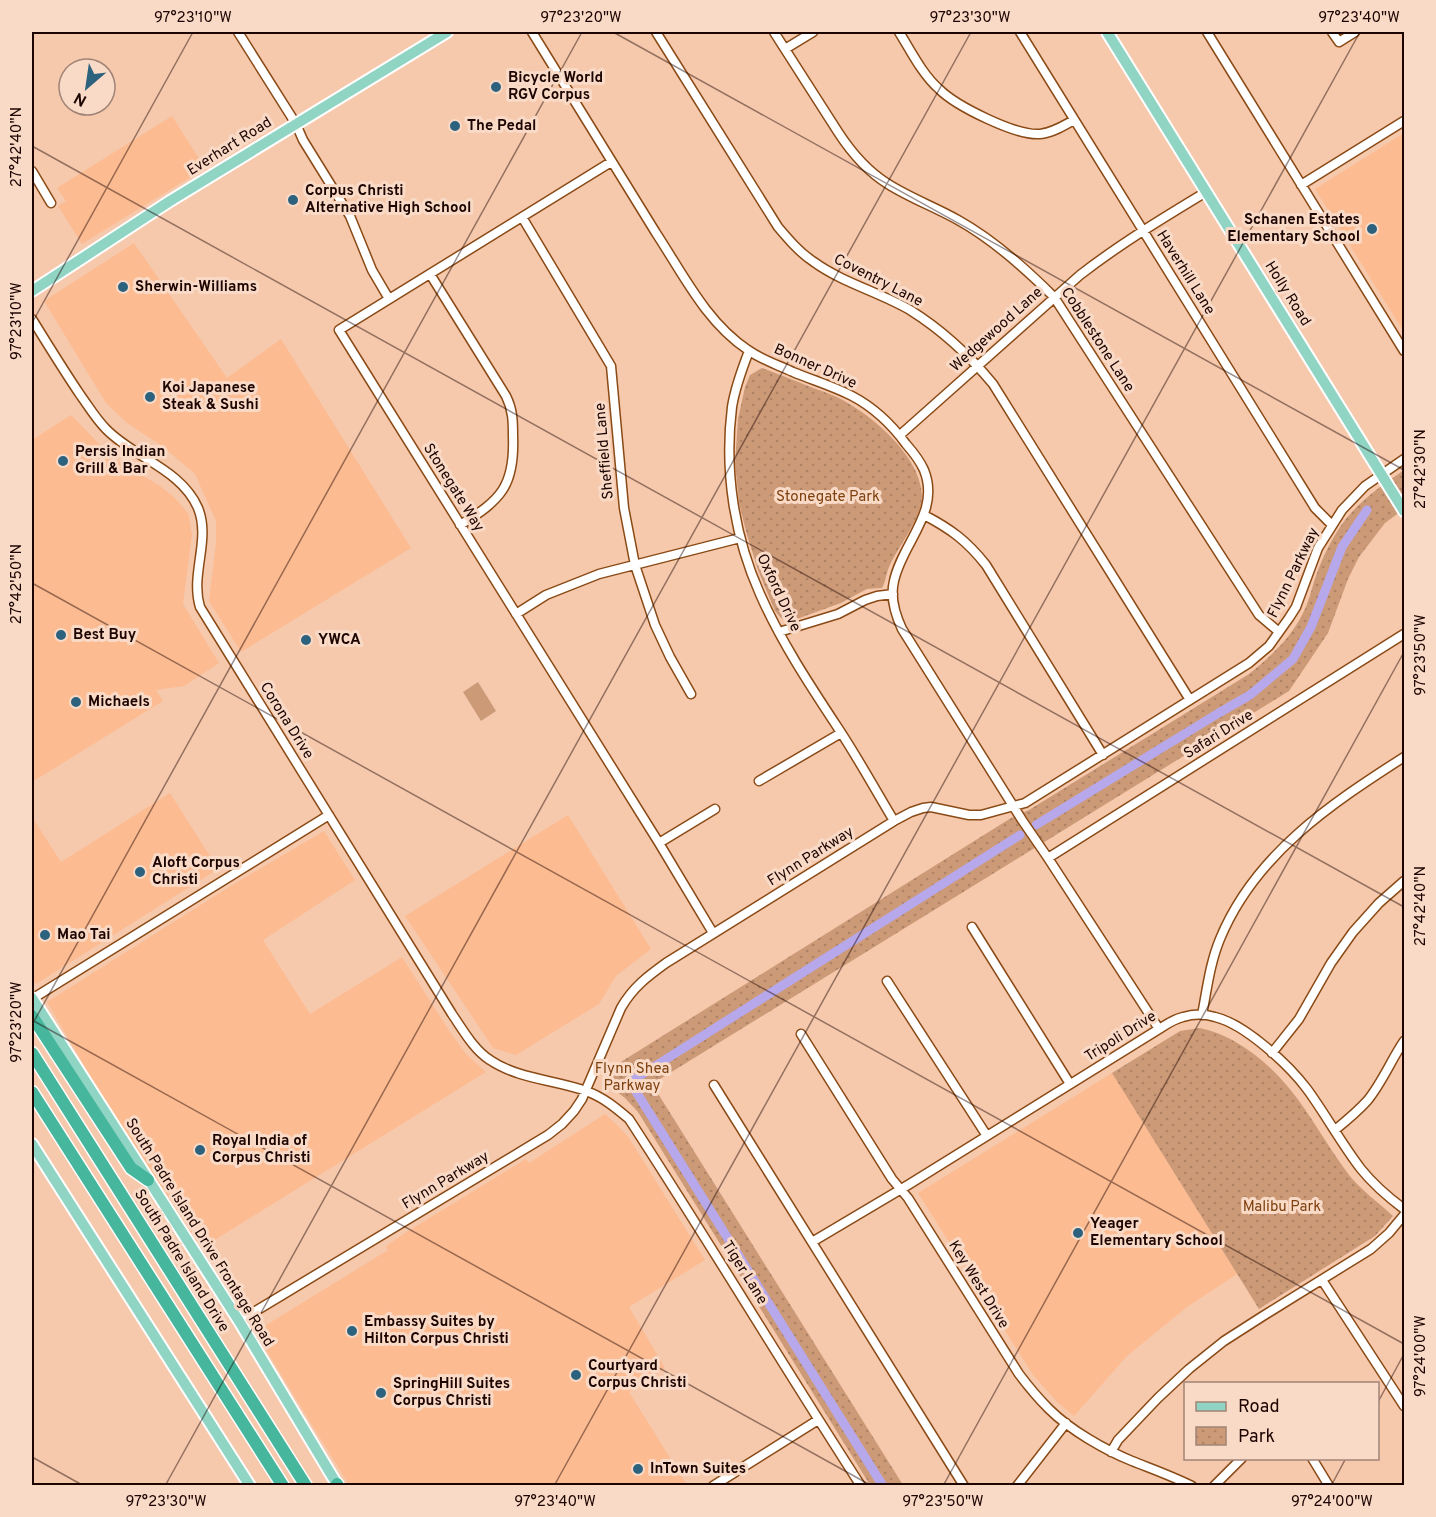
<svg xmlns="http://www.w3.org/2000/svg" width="1436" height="1517" viewBox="0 0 1436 1517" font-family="Overpass,sans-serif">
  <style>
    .built { fill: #fcbb91 }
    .grass { fill: #cd9a78 }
    .park { fill: url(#park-dots) }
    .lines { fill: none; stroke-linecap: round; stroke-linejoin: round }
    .canal { stroke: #b7a8ec; stroke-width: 9 }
    .minor-casing { stroke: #8a4a16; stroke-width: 11 }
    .major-casing { stroke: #fff; stroke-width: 14 }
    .highway-casing { stroke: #fff; stroke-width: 15 }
    .minor { stroke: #fff; stroke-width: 8 }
    .major { stroke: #90d4c4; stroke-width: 10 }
    .highway { stroke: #46b79c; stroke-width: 12 }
    .ticks { fill: none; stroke: #1c0400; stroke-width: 1.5; stroke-opacity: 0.45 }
    .poi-dot { fill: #2d627e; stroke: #f9dac7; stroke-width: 2 }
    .labels { text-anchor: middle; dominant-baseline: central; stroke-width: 6; stroke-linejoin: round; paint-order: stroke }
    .poi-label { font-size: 15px; font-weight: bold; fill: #1c0400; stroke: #f9dac7; text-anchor: start }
    .street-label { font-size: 15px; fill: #1c0400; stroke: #f9dac7 }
    .park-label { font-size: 15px; fill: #7e410f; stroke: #f9dac7 }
    .neatline { fill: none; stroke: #1c0400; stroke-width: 2 }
    .ticks-label { font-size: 15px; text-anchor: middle; fill: #1c0400 }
  </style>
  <defs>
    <pattern id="park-dots" width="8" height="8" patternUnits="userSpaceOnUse" patternTransform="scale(1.5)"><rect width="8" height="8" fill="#cd9a78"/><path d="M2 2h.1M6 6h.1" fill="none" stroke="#af8366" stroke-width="1.8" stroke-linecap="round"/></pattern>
  </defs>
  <rect width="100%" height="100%" fill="#f6c9ad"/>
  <path class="built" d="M172,116l33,52 -123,76 -24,-38 8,-5 -9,-13z
    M1404,133v199l-89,-143z
    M134,243l93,135 54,-39 130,209 -170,104 -32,-51 7,-58v-22l-21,-47 -33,-28 -35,-23 -21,-20 -62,-102z
    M71,415l41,42 48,29 14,11 14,16 4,22 -9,69 36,59 -35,23 -28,4 7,11 -131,81v-342z
    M170,793l48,76 -182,115 -4,-6v-161l29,45z
    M568,815l83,134 -35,27 -17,28 -83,51 -23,-7 -88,-132z
    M324,831l31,49 -92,60 47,74 92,-57 46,72 18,25 20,18 -286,177 -77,-117 -76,-130 182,-115z
    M1112,1073l125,201 -50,33 -60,49 -53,60 -17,-14 -24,-27 -115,-182z
    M605,1114l12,11 12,13 76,122 -76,47 36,61 -36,24 58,93h-338l-94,-153 133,-82 -2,-4 19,-13 121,-74 3,4z"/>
  <path class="grass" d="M478,682l18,29 -15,10 -18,-29z"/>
  <path class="park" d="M762,368c17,6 34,13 51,20 9,3 18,6 26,10 33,17 82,58 83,98 0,23 -24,50 -33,71 -3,7 -3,14 -7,21l-15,1 -26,14 -47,17 -8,1 -5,-3 -6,-7 -17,-41 -11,-35 -8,-32 -4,-39 3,-45 7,-32 5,-12z
    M1404,470v39l-19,14 -26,34 -11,22 -20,54 -39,58 -637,393 251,401h-33l-232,-373 -13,-14 -21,-16 4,-12 403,-252 18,-8 220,-136c24,-19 47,-41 58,-70 4,-10 6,-21 10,-31 6,-17 15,-34 25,-49 17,-23 39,-38 62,-54z
    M1200,1028c34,7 67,33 89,60 22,27 39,59 60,87 11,14 30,28 44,41l-18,20 -116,73 -147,-236 68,-42z"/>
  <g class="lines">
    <path class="canal" d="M1036,825l181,-111 33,-19 43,-36 18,-32 31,-80 25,-37
      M883,1486l-253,-404 390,-247"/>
    <defs>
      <path id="minor" d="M238,32l58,92 7,16 47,76 22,54 17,29
        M532,32c41,67 82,134 124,201 27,41 50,89 92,117 14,10 30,15 45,22 19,8 40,14 59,24 21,11 40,29 54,48 7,8 14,17 18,26 17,42 -22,73 -30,111 -4,16 1,33 8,48l120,191 26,38 111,171
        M656,32l122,195c11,13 22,26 36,35 29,21 65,30 96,48 32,20 59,45 83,74l197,316
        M774,32l64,100c13,20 29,39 50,52 22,14 47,23 70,36 36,20 67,48 96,77l205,318 20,17
        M899,32c12,19 23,42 40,57 17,17 77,47 101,45 12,-1 23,-8 34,-14
        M1020,32l295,476 17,17
        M1207,32l197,319
        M1332,32l7,10 16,-10
        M785,49l28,-17
        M611,162l-272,168 320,513 54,90
        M32,171l19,32
        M1301,185l103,-64
        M522,217l89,149 13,142 11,57 20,60 15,32 21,37
        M430,274l76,122c7,14 7,26 7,40 2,50 -12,64 -53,89
        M32,319c16,26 32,52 49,77 8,11 15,23 25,33 28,29 75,40 92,79 13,32 -8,66 2,99l252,407c11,16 22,36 38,46 28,19 65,20 96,31 17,6 30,17 43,28 79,121 153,245 232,367
        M749,351c-7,18 -14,37 -17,56 -8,63 2,129 28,187 21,48 51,93 80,137 19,29 36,60 54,90
        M900,435l180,-160c40,-31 83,-57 126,-83
        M924,515c27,14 43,26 62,50l117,190
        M516,614l30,-19 53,-21 141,-36
        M779,632l59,-18 27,-14 12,-4 16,-2
        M759,781l82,-48
        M659,843l56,-34
        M1048,858l356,-224
        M972,927l98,157
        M887,981l100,155
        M32,999l297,-184
        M1202,1015c5,-26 8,-52 18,-76 35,-85 111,-135 184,-182
        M801,1034l91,145 16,19 111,176c9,12 19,24 30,35 21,21 56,41 83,52 20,8 40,15 60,25
        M1272,1053l27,-34 32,-56 22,-31 26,-29 25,-22
        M714,1085l250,401
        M1335,1130c11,-9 22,-18 32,-29 15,-18 24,-41 37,-60
        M812,1242l96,-57 251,-156c8,-5 15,-10 24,-12 10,-3 22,-3 32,0 30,7 74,48 92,72 19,26 34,54 54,80 12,15 27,28 43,40
        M1322,1280l82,126
        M239,1321l294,-177 15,-9 14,-11 12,-13 8,-12 39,-91c12,-21 27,-32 45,-45l228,-142 17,-9 12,-4 8,-1 38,8h12l44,-12 224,-140 20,-17 20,-28 7,-11 22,-59 24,-38 23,-24 39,-27
        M1111,1452l7,-12 40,-42 31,-29 35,-28 39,-25 108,-67 18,-16 15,-18
        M1312,1458l17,28
        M713,1486l105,-66
        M1017,1486l49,-63
        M1214,1486l28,-28"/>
      <path id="major" d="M1107,32l297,479
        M32,291l138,-90 277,-169
        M32,998l207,323 99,165
        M32,1144l218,342"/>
      <path id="highway" d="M32,1016l99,152 17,12
        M32,1053l274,433
        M32,1092l251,394
        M337,1484l1,2"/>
    </defs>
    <use href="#minor" class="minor-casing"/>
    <use href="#major" class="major-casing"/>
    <use href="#highway" class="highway-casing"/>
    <use href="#minor" class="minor"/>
    <use href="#major" class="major"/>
    <use href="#highway" class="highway"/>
  </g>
  <path class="ticks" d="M613,32l791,438M1402,32l2,1M32,146l1372,761M32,323l161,-291M32,583l1372,761M32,1020l840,466M32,1025l550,-993M1378,1402l26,-48M32,1457l52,29M165,1486l806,-1454M554,1486l806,-1454M943,1486l461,-834M1331,1486l15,-28"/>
  <g class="poi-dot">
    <circle cx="496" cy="87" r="6"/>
    <circle cx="455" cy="126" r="6"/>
    <circle cx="293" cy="200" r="6"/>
    <circle cx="1372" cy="229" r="6"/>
    <circle cx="123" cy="287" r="6"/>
    <circle cx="150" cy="397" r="6"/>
    <circle cx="63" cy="461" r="6"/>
    <circle cx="61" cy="635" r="6"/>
    <circle cx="306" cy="640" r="6"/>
    <circle cx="76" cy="702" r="6"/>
    <circle cx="140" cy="872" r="6"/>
    <circle cx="45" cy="935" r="6"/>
    <circle cx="200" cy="1150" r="6"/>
    <circle cx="1078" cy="1233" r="6"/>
    <circle cx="352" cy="1331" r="6"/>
    <circle cx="576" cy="1375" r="6"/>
    <circle cx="381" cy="1393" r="6"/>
    <circle cx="638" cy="1469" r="6"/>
  </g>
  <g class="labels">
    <g class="poi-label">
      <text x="508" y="78">Bicycle World<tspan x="508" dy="17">RGV Corpus</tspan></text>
      <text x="467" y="126">The Pedal</text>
      <text x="305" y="191">Corpus Christi<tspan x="305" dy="17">Alternative High School</tspan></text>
      <text x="1360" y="220" text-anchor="end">Schanen Estates<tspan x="1360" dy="17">Elementary School</tspan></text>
      <text x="135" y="287">Sherwin-Williams</text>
      <text x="162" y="388">Koi Japanese<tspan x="162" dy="17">Steak &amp; Sushi</tspan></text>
      <text x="75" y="452">Persis Indian<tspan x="75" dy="17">Grill &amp; Bar</tspan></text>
      <text x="73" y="635">Best Buy</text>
      <text x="318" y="640">YWCA</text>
      <text x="88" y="702">Michaels</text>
      <text x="152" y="863">Aloft Corpus<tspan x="152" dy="17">Christi</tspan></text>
      <text x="57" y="935">Mao Tai</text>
      <text x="212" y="1141">Royal India of<tspan x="212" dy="17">Corpus Christi</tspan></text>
      <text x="1090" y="1224">Yeager<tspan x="1090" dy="17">Elementary School</tspan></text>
      <text x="364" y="1322">Embassy Suites by<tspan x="364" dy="17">Hilton Corpus Christi</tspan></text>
      <text x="588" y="1366">Courtyard<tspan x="588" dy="17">Corpus Christi</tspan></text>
      <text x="393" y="1384">SpringHill Suites<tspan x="393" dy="17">Corpus Christi</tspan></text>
      <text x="650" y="1469">InTown Suites</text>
    </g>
    <g class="street-label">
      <text transform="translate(230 147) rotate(-32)">Everhart Road</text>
      <text transform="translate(1185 273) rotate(58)">Haverhill Lane</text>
      <text transform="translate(878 281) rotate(27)">Coventry Lane</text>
      <text transform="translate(1287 294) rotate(58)">Holly Road</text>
      <text transform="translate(997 330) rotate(-42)">Wedgewood Lane</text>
      <text transform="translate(1097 340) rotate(57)">Cobblestone Lane</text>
      <text transform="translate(815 367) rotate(24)">Bonner Drive</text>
      <text transform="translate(605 451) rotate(-95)">Sheffield Lane</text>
      <text transform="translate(453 488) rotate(58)">Stonegate Way</text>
      <text transform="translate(1294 573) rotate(-64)">Flynn Parkway</text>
      <text transform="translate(778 593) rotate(65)">Oxford Drive</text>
      <text transform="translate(286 721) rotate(58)">Corona Drive</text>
      <text transform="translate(1219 735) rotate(-32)">Safari Drive</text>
      <text transform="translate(811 857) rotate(-32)">Flynn Parkway</text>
      <text transform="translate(1121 1037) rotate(-32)">Tripoli Drive</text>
      <text transform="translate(446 1181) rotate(-31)">Flynn Parkway</text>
      <text transform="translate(199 1233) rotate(58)">South Padre Island Drive Frontage Road</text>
      <text transform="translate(181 1261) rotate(58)">South Padre Island Drive</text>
      <text transform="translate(744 1273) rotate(58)">Tiger Lane</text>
      <text transform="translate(978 1285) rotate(58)">Key West Drive</text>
    </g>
    <g class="park-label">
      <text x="828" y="497">Stonegate Park</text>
      <text x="632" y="1069">Flynn Shea<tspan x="632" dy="17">Parkway</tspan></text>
      <text x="1282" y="1207">Malibu Park</text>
    </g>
  </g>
  <rect width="1436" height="1517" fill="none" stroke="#f9dac7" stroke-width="66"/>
  <rect x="1184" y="1382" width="195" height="78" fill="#f9dac7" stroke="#a18477" stroke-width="1.5"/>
  <rect x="1196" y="1402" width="30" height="9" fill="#90d4c4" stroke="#a18477" stroke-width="1.5"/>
  <text x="1238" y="1412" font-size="18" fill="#1c0400">Road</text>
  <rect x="1196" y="1427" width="30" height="18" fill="url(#park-dots)" stroke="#a18477" stroke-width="1.5"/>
  <text x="1238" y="1442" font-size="18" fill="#1c0400">Park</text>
  <g transform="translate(87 87) rotate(209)"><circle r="28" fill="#f9dac7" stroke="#a18477" stroke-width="1.5"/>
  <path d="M0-4.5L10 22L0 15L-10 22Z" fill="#2d627e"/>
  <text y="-9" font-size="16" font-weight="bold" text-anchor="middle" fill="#1c0400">N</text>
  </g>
  <rect x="33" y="33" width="1370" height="1451" class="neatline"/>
  <g class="ticks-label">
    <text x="193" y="22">97°23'10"W</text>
    <text x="581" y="22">97°23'20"W</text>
    <text x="970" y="22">97°23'30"W</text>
    <text x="1359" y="22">97°23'40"W</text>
    <text transform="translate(16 147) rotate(-90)" y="5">27°42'40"N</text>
    <text transform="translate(16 321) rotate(-90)" y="5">97°23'10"W</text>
    <text transform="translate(1420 469) rotate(-90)" y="5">27°42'30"N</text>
    <text transform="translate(16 584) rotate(-90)" y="5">27°42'50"N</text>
    <text transform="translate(1420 655) rotate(-90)" y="5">97°23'50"W</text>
    <text transform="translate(1420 906) rotate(-90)" y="5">27°42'40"N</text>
    <text transform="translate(16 1022) rotate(-90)" y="5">97°23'20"W</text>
    <text transform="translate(1420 1356) rotate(-90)" y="5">97°24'00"W</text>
    <text x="166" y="1506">97°23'30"W</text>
    <text x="555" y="1506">97°23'40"W</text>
    <text x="943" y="1506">97°23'50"W</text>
    <text x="1332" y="1506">97°24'00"W</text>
  </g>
</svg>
